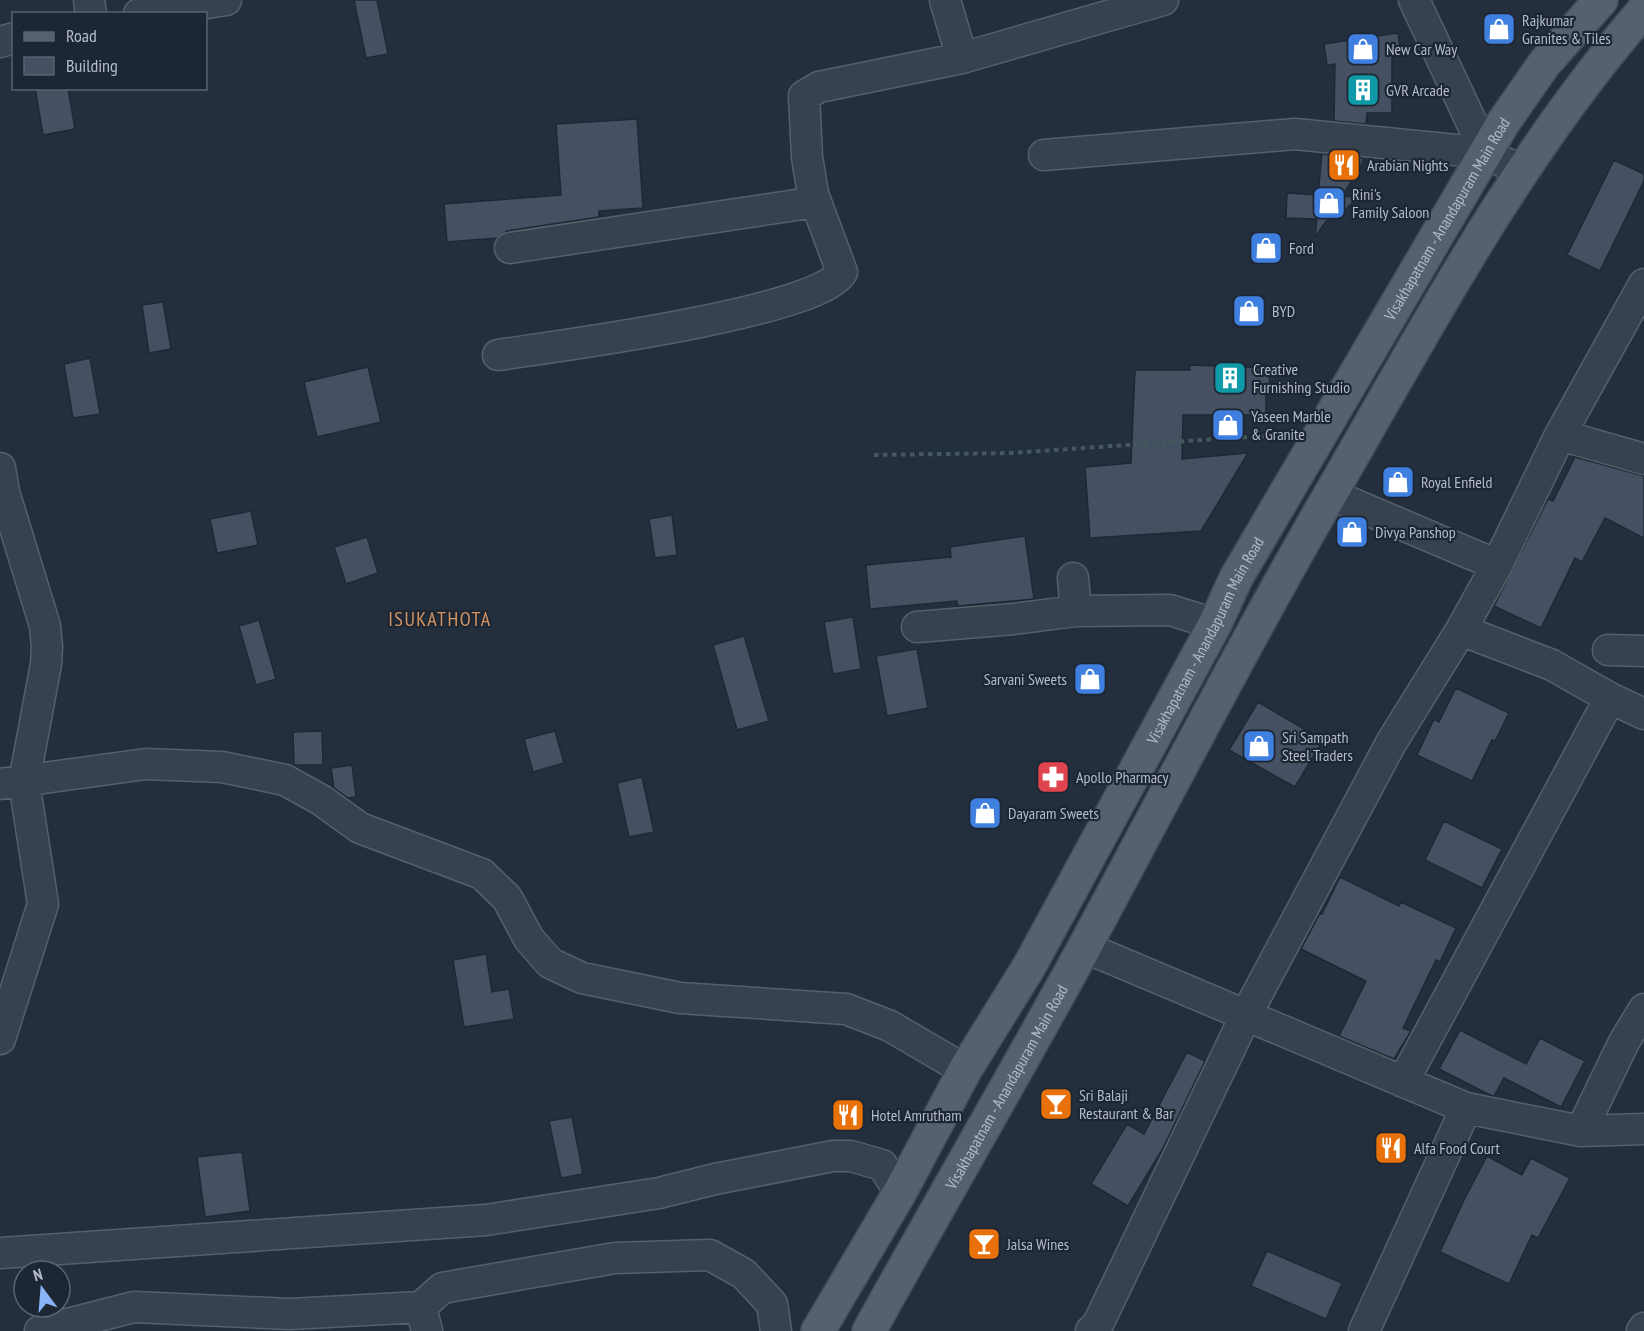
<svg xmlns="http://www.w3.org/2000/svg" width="1644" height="1331" viewBox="0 0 1644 1331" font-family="'PT Sans Narrow',sans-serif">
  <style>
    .building { fill: #455162; stroke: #1f2835; stroke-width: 1.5 }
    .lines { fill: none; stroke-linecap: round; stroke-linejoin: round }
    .minor-casing { stroke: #565f6c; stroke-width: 33 }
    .major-casing { stroke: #414a57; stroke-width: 36 }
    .path { stroke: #44595c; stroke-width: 4; stroke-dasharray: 4.5 4.5; stroke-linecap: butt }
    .minor { stroke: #38414e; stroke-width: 30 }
    .major { stroke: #56606e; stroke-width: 33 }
    .labels { text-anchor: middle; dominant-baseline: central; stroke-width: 4.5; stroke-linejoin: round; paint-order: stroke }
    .poi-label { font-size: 16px; fill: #b4bcc9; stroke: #1d2633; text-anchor: start }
    .street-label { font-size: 16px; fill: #b4bcc9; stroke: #1d2633 }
    .quarter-label { font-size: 20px; letter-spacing: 1.5px; fill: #d59563; stroke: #1d2633 }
  </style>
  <rect width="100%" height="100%" fill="#242f3e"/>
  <path class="building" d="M354,0h23l11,54 -22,4z
    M1398,33l3,21 -9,2v57h-25l-1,11 -32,-3 1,-57 -8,1 -3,-21z
    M35,88h33l7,41 -32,6z
    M637,119l6,89 -44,3v6l-92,14 -10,7 -50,4 -3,-38 117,-9 -5,-71z
    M1322,154l41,4v5l-21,33 15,1 -20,23h-10l-12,17 2,-18 -31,-1 1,-25 31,2z
    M1614,160l30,14v7l-44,90 -33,-16z
    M163,302l8,47 -22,4 -7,-48z
    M90,358l10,56 -27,4 -9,-54z
    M1190,365l80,3 -1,24 -3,-1v24h-83l-1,44 66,-6 -47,78 -111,7 -5,-71 46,-4 4,-93h55z
    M368,367l13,55 -64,15 -13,-55z
    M1575,457l69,19v62l-39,-20 -23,44 -7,-4 -34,70 -47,-22 54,-107 5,2z
    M251,511l7,34 -41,8 -7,-34z
    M672,515l5,40 -22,3 -6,-39z
    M1025,536l9,63 -76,7 -1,-5 -87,8 -4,-44 85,-8 -1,-10z
    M367,537l11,36 -32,11 -12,-37z
    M853,617l8,52 -28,5 -9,-52z
    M259,620l17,59 -20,6 -17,-59z
    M744,636l25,85 -32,9 -24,-85z
    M917,649l11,59 -41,8 -11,-60z
    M1456,688l53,25 -14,28 -3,-1 -20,41 -55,-26 17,-36 5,3z
    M1258,702l65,38 -28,47 -66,-37z
    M322,731l1,34h-29l-1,-33z
    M555,731l9,32 -31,9 -9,-33z
    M352,765l4,32 -8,1 -14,-10 -3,-20z
    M642,777l12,55 -25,5 -12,-54z
    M1444,821l58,28 -20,39 -57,-28z
    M1340,877l59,29 2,-4 55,26 -16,34 -4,-2 -33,68 8,3 -17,28 -55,-23 27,-55 -65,-32 19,-36 2,1z
    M486,954l6,38 17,-3 5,30 -50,8 -11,-67z
    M1460,1030l66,34 14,-26 45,23 -24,46 -57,-29 -10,18 -4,-1 -51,-26z
    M1187,1052l18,9 -43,89 -34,56 -37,-22 36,-60 17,10z
    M572,1117l11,57 -22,4 -12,-57z
    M242,1152l8,59 -45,6 -8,-60z
    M1487,1156l35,19 9,-17 39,20 -32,60 -6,-3 -23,49 -69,-32 24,-52z
    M1267,1251l75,32 -16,36 -75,-33z"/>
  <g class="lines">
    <defs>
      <path id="minor" d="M89,0l2,14
        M945,0l17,58 201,-58
        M1414,0l72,153
        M139,14l87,-14
        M0,42l14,-4
        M1044,155l251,-21 191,19 35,18
        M510,248l306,-46
        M498,355c54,-8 323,-43 344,-83l-29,-78 -6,-37 -3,-61 15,-9 143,-29
        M1560,435l84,24
        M0,468l4,24 41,134 2,21 -1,17 -22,118 19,122 -43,135
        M1330,494l167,71
        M1073,578l3,33 94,-1 45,14
        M917,627l97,-8 62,-8
        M1461,630l91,35 58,33 34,16
        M1608,650l36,1
        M0,784l146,-20 76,3 63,13 36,20 39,28 122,46 25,24 22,41 21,24 32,15 98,20 166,11 44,17 75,44
        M1084,947l382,161 115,23 63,-2
        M1403,1082l207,-384
        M1581,1131l43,-89 20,-33
        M0,1253l486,-33 173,-27 56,-14 118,-23h18l31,9 18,27
        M40,1331l94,-24 156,7 131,-7
        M427,1331l-6,-24 21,-19 173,-30 95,-3 34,19 28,30 4,27
        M1091,1331l7,-7 148,-309 145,-272 70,-113 36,-65 63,-130 84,-151
        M1364,1331l102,-223
        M1642,1331l2,-3"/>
      <g id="major">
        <path id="s1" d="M818,1331l82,-139 65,-122 65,-105 185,-341 21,-46 267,-455 41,-59 57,-64"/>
        <path id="s2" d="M869,1331c71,-128 145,-255 215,-383 84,-156 165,-314 254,-467 93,-162 183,-330 306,-471"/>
      </g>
    </defs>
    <use href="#minor" class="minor-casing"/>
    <use href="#major" class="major-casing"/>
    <path class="path" d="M874,455l136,-2 250,-17 23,4"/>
    <use href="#minor" class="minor"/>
    <use href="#major" class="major"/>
  </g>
  <defs>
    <symbol id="shop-square" viewBox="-11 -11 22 22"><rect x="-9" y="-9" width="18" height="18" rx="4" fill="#3f7fe0" stroke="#1d2633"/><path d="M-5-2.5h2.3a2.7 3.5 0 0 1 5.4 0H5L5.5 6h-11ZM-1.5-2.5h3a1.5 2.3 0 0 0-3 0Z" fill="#fff"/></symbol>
    <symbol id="building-square" viewBox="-11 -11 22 22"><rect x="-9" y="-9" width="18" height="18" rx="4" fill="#0f9aa8" stroke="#1d2633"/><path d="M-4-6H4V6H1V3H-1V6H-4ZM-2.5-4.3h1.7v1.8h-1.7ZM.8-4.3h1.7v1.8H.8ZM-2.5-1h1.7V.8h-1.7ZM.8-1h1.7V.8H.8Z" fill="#fff"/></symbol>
    <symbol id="restaurant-square" viewBox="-11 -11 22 22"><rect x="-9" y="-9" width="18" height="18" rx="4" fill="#e8710a" stroke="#1d2633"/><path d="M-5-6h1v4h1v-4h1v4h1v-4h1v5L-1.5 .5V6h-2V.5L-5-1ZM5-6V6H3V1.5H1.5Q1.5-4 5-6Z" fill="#fff"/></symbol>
    <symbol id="pharmacy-square" viewBox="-11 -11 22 22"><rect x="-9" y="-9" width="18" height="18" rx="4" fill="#e0444e" stroke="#1d2633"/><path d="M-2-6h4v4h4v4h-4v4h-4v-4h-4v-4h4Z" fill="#fff"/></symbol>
    <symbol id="bar-square" viewBox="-11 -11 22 22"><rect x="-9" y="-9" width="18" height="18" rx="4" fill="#e8710a" stroke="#1d2633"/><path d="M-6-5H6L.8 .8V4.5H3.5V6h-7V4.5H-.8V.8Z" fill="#fff"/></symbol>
  </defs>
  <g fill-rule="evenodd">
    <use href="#shop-square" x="1480" y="10" width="38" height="38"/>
    <use href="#shop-square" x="1344" y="30" width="38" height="38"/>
    <use href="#building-square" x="1344" y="71" width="38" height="38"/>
    <use href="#restaurant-square" x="1325" y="146" width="38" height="38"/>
    <use href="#shop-square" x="1310" y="184" width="38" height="38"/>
    <use href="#shop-square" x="1247" y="229" width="38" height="38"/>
    <use href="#shop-square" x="1230" y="292" width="38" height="38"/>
    <use href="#building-square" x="1211" y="359" width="38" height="38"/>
    <use href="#shop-square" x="1209" y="406" width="38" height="38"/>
    <use href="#shop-square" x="1379" y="463" width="38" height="38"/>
    <use href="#shop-square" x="1333" y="513" width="38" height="38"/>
    <use href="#shop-square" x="1071" y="660" width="38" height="38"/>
    <use href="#shop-square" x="1240" y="727" width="38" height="38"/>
    <use href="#pharmacy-square" x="1034" y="758" width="38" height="38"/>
    <use href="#shop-square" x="966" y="794" width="38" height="38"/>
    <use href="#bar-square" x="1037" y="1085" width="38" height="38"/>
    <use href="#restaurant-square" x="829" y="1096" width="38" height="38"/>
    <use href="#restaurant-square" x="1372" y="1129" width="38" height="38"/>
    <use href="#bar-square" x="965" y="1225" width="38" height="38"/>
  </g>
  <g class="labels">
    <g class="poi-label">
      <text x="1522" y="20">Rajkumar<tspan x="1522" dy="18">Granites &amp; Tiles</tspan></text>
      <text x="1386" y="49">New Car Way</text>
      <text x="1386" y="90">GVR Arcade</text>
      <text x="1367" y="165">Arabian Nights</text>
      <text x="1352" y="194">Rini's<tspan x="1352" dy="18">Family Saloon</tspan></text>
      <text x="1289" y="248">Ford</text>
      <text x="1272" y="311">BYD</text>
      <text x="1253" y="369">Creative<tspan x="1253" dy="18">Furnishing Studio</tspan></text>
      <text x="1251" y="416">Yaseen Marble<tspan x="1251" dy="18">&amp; Granite</tspan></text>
      <text x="1421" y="482">Royal Enfield</text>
      <text x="1375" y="532">Divya Panshop</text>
      <text x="1067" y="679" text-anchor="end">Sarvani Sweets</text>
      <text x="1282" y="737">Sri Sampath<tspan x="1282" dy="18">Steel Traders</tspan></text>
      <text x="1076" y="777">Apollo Pharmacy</text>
      <text x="1008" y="813">Dayaram Sweets</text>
      <text x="1079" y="1095">Sri Balaji<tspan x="1079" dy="18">Restaurant &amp; Bar</tspan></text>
      <text x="871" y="1115">Hotel Amrutham</text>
      <text x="1414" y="1148">Alfa Food Court</text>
      <text x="1007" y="1244">Jalsa Wines</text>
    </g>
    <g class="street-label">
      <text stroke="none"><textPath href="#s1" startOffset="1278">Visakhapatnam - Anandapuram Main Road</textPath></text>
      <text stroke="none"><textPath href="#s1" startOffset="792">Visakhapatnam - Anandapuram Main Road</textPath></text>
      <text stroke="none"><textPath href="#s2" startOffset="280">Visakhapatnam - Anandapuram Main Road</textPath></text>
    </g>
    <g class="quarter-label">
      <text x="440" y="619">ISUKATHOTA</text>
    </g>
  </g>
  <rect x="12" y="12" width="195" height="78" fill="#1d2633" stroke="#59626f" stroke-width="1.5"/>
  <rect x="24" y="32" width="30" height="9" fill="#56606e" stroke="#59626f" stroke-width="1.5"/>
  <text x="66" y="42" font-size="18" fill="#b4bcc9">Road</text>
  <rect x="24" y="57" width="30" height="18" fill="#455162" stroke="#59626f" stroke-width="1.5"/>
  <text x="66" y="72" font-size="18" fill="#b4bcc9">Building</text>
  <g transform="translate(42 1289) rotate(344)"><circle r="28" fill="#1d2633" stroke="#59626f" stroke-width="1.5"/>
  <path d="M0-4.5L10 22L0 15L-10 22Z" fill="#8ab4f8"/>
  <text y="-9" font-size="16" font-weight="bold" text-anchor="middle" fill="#b4bcc9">N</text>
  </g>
</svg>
